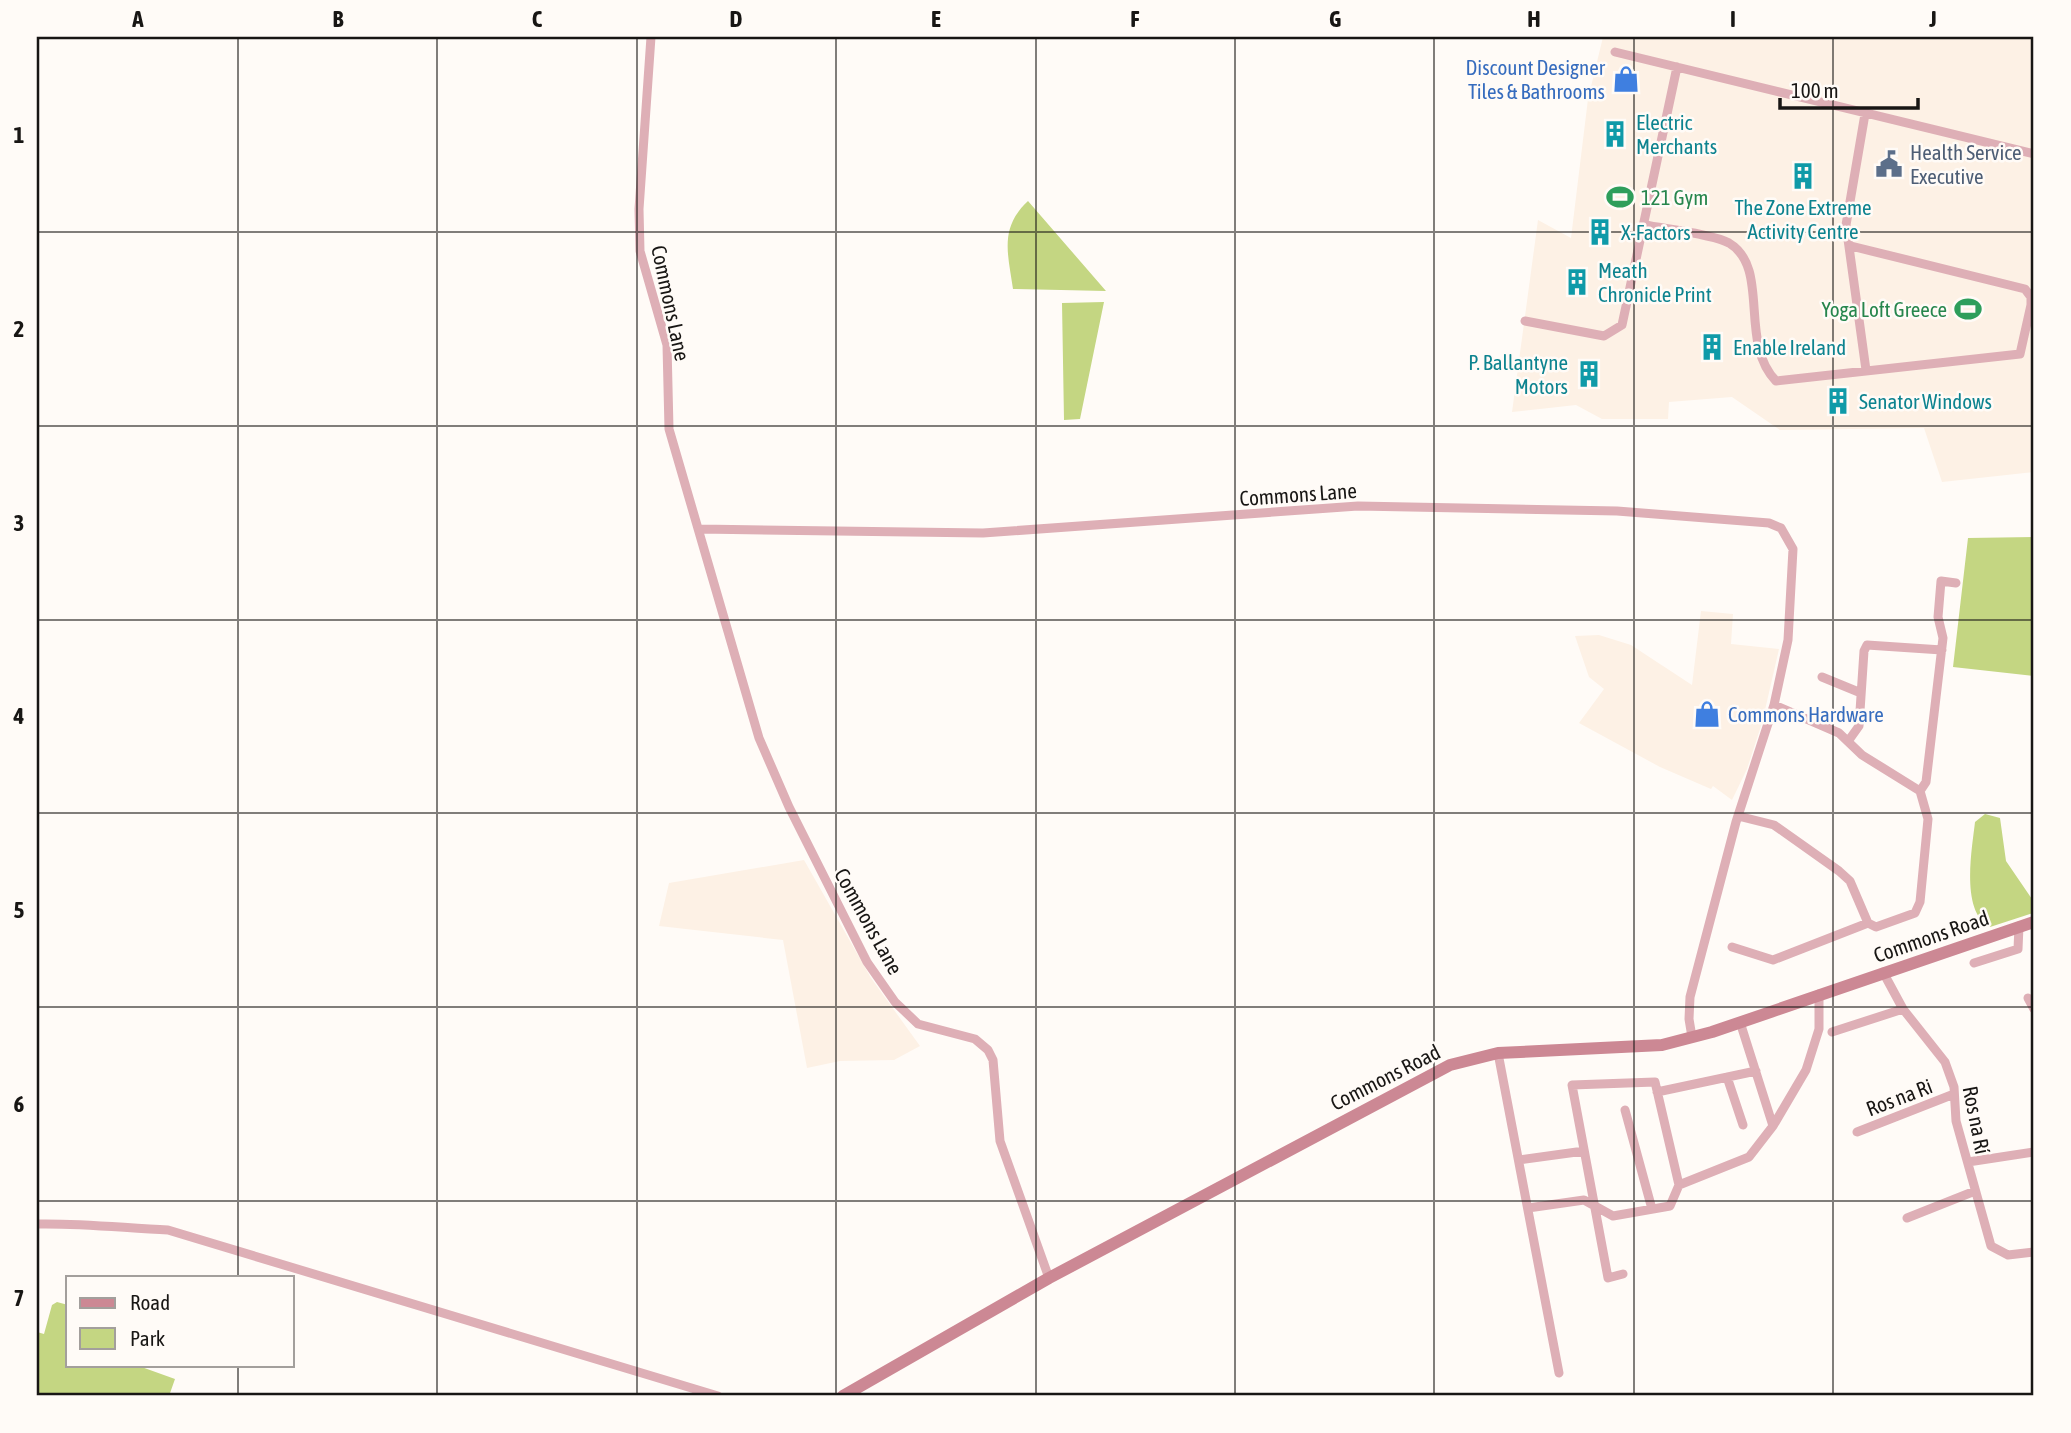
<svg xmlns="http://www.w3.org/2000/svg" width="2071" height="1433" viewBox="0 0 2071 1433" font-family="'Asap Condensed',sans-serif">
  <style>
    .built { fill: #fdf1e5 }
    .green { fill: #c4d682 }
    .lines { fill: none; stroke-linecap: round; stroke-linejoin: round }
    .street { stroke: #deafb6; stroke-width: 9 }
    .secondary { stroke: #cc8894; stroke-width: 12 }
    .grid { fill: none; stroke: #181614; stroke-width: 2; stroke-opacity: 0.55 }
    .labels { text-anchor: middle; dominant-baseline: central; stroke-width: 5; stroke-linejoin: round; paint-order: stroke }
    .shop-label { font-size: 21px; fill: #366cbe; stroke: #fffbf7; text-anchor: end }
    .culture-label { font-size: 21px; fill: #0d838f; stroke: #fffbf7; text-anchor: start }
    .service-label { font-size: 21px; fill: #4e5e75; stroke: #fffbf7; text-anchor: start }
    .leisure-label { font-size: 21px; fill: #27864d; stroke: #fffbf7; text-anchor: start }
    .street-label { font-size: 21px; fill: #181614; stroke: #fffbf7 }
    .neatline { fill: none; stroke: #181614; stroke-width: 2.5 }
    .grid-label { font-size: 23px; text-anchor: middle; font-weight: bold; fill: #181614 }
  </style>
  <rect width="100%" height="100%" fill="#fffbf7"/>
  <path class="built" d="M1603,37h431v435l-92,10 -18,-54 -144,2 -48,-33 -63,5 -1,17h-66l-26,-14 -64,7 26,-192 33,18 17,-139z
    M1701,611l32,3 -2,30 48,5 -17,74 -15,46 -15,31 -19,-14 -2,3 -51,-22 -81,-44 25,-34 -15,-12 -14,-41 24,-1 32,10 61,40z
    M804,860l67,118 49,68 -26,14 -54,1 -33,7 -24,-128 -124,-14 10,-43z"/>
  <path class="green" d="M1028,201l78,90 -93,-2c-5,-35 -14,-61 15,-88z
    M1104,302l-24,117 -16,1 -2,-117z
    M2034,537v139l-81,-9 15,-129z
    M1985,814l15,4 6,43 28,41 -1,11 -43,14c-30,-15 -18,-78 -15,-105z
    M57,1302l11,3v60h68l39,14 -6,17h-132v-64l7,2 8,-29z"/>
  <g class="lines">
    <path class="street" d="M651,37l-12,172 1,42 27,94 2,84 90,309 30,69 78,155 28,40 23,22 57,15 13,11 5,10 7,81 49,137
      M1615,52l419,102
      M1865,114l-19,111 20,145
      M1645,225c20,4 68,9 84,18 42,25 9,99 47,138l244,-27 11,-49v-8l-6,-8 -174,-43
      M1525,321l79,15 18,-11 55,-258
      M700,529l283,4 375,-27 259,5 152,12 12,5 12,21 -5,91 -14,65 -38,117 -46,175 -1,22 3,18
      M1822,677l39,16
      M1774,705l65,28 23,22 58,36
      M1849,740l10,-14 5,-75 3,-6 75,5
      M1738,816l36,9 65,46 11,10 18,42
      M1732,947l41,13 95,-37 8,4 39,-14 5,-11 8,-83 -8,-28 6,-9 17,-144 -5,-21 3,-36 15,2
      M1974,963l44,-14 1,-23
      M1883,972l20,37 42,53 9,25 2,34 35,125 17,9 26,-3
      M2028,998l6,11
      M1740,1022l33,104
      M1832,1032l71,-23
      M1498,1053l61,320
      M1727,1077l16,48
      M1657,1092l99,-21
      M1625,1110l27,99
      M1857,1132l97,-38
      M1519,1160l65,-9
      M1968,1162l66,-10
      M1679,1185l70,-28 24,-31 33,-56 13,-41v-35
      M1528,1208l56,-8 29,16 57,-10 9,-21 -24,-103 -83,3c12,65 24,129 36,193l15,-4
      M1907,1218l68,-27
      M37,1224c44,-1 87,4 131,6l550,166"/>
    <path class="secondary" d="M843,1396l206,-118 401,-213 48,-12 164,-8 50,-13 322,-110"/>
  </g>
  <path class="grid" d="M238,37v1240M437,37v1359M637,37v1359M836,37v1359M1036,37v1359M1235,37v1359M1434,37v1359M1634,37v1359M1833,37v1359M37,232h1997M37,426h1997M37,620h1997M37,813h1997M37,1007h1997M37,1201h1997M238,1365v31"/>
  <defs>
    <symbol id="shop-bare" viewBox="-9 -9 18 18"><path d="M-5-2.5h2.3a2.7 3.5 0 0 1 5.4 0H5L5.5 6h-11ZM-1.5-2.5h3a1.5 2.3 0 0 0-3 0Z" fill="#3f7fe0" stroke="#fffbf7" stroke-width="2.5" paint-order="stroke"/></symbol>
    <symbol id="building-bare" viewBox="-9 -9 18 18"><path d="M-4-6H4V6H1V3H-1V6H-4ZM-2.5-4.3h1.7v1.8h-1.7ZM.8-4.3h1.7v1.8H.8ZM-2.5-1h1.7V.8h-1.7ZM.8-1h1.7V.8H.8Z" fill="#0f9aa8" stroke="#fffbf7" stroke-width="2.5" paint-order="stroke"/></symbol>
    <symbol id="civic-bare" viewBox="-9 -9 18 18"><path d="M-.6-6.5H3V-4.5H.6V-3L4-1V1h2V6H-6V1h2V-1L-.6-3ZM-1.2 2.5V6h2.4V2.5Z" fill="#5c6f8a" stroke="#fffbf7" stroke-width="2.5" paint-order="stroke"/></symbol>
    <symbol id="stadium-bare" viewBox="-9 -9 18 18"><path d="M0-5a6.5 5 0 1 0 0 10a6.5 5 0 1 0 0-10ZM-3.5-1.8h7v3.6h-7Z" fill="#2e9e5b" stroke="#fffbf7" stroke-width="2.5" paint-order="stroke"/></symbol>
  </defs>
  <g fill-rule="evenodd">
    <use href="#shop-bare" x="1607" y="60" width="38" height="38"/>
    <use href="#building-bare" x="1596" y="115" width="38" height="38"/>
    <use href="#civic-bare" x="1870" y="145" width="38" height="38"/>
    <use href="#building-bare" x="1784" y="157" width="38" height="38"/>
    <use href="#stadium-bare" x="1601" y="178" width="38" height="38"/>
    <use href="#building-bare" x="1581" y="213" width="38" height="38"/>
    <use href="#building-bare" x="1558" y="263" width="38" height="38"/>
    <use href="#stadium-bare" x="1949" y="290" width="38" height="38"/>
    <use href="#building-bare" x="1693" y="328" width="38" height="38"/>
    <use href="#building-bare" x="1570" y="355" width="38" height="38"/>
    <use href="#building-bare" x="1819" y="382" width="38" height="38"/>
    <use href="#shop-bare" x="1688" y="695" width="38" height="38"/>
  </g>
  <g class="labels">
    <g class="shop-label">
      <text x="1605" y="67">Discount Designer<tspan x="1605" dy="24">Tiles &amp; Bathrooms</tspan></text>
      <text x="1728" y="714" text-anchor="start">Commons Hardware</text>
    </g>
    <g class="culture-label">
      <text x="1636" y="122">Electric<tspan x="1636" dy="24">Merchants</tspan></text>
      <text x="1803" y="207" text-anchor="middle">The Zone Extreme<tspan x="1803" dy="24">Activity Centre</tspan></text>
      <text x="1621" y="232">X-Factors</text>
      <text x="1598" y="270">Meath<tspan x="1598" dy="24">Chronicle Print</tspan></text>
      <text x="1733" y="347">Enable Ireland</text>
      <text x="1568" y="362" text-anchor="end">P. Ballantyne<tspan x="1568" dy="24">Motors</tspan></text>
      <text x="1859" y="401">Senator Windows</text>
    </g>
    <g class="service-label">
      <text x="1910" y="152">Health Service<tspan x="1910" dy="24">Executive</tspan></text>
    </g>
    <g class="leisure-label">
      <text x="1641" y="197">121 Gym</text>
      <text x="1947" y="309" text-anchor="end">Yoga Loft Greece</text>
    </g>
    <g class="street-label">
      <text transform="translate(671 303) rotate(78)">Commons Lane</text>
      <text transform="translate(1298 494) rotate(-4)">Commons Lane</text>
      <text transform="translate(869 921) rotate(61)">Commons Lane</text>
      <text transform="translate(1931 936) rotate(-19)">Commons Road</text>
      <text transform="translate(1385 1077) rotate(-27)">Commons Road</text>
      <text transform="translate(1899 1097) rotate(-21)">Ros na Ri</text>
      <text transform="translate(1977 1120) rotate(79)">Ros na Rí</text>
    </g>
  </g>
  <rect width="2071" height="1433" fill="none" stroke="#fffbf7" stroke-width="77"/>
  <rect x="66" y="1276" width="228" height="91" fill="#fffbf7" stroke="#a39f9c" stroke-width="2"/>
  <rect x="80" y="1298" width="35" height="10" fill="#cc8894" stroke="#a39f9c" stroke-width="2"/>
  <text x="130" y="1310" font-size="21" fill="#181614">Road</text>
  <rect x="80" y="1328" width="35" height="21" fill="#c4d682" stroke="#a39f9c" stroke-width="2"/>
  <text x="130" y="1346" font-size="21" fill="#181614">Park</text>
  <path d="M1780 98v10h138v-10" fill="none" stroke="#181614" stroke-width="3.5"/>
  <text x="1791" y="98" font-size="21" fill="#181614" stroke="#fffbf7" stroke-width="5" paint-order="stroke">100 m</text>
  <rect x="38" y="38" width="1994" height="1356" class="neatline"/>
  <g class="grid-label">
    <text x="138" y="27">A</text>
    <text x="338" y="27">B</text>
    <text x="537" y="27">C</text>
    <text x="736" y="27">D</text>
    <text x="936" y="27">E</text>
    <text x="1135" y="27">F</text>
    <text x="1335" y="27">G</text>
    <text x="1534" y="27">H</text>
    <text x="1733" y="27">I</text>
    <text x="1933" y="27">J</text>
    <text x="19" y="143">1</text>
    <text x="19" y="337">2</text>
    <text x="19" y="531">3</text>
    <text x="19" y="724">4</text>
    <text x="19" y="918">5</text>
    <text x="19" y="1112">6</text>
    <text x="19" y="1306">7</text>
  </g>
</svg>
